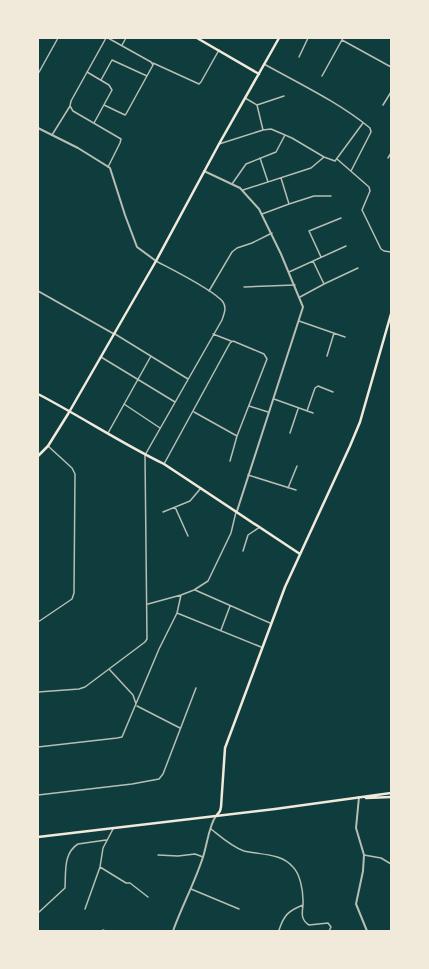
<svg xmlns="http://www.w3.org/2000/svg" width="429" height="969" viewBox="0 0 429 969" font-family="Lato,sans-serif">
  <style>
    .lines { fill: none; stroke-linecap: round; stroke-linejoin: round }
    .minor { stroke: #b8beb3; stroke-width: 1.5 }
    .tertiary { stroke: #b8beb3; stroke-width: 2 }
    .secondary { stroke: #f1e9da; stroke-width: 2.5 }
    .primary { stroke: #f1e9da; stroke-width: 2.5 }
  </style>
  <rect width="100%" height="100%" fill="#0f3d3e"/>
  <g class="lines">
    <path class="minor" d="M106,38l-35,63 -1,5 3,5 48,28 -1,4 -12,24
      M342,40l49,27
      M122,45l4,-7
      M299,57l9,-19
      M153,63l46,21 2,-2 18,-32
      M264,64c36,20 74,38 106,64l1,4 -20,39
      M87,72l22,13 3,5 -18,33
      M38,74l20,-36
      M322,76l21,-38
      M101,80l11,-20 35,16
      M245,98l12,7 6,25
      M104,105l21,10 1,-1 27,-49 -2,-3 -43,-24
      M257,105l27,-9
      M383,105l8,-13
      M52,135l18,-29
      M219,144l44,-14 8,-1 21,9 32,19 11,4 28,-38
      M260,158l8,24
      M388,158l3,-5
      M337,159l32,28 1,4 -8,19 19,39 3,2 7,1
      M232,184l14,-20 30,-12 9,-17
      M243,190l68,-22 13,-11
      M289,204l25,-8h17
      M262,214l27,-10 -8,-26
      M321,257l-12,-26 32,-13
      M289,272l57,-26
      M324,284l34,-16
      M244,287l51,-2
      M209,291l23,-39 5,-4 15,-5 20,-10
      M300,297l24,-13 -11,-23
      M299,321l46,16
      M115,334l73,45
      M213,334l18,7
      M327,356l7,-23
      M101,357l74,45
      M274,399l39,14
      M124,404l36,24
      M249,406l19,6
      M307,411l8,-23 3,-2 15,6
      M194,412l43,24
      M108,433l43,-77
      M290,433l8,-24
      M164,464l66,-121 3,-2 31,13 3,5 -30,77 -7,25
      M248,475l48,15
      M288,488l9,-22
      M175,507l13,29
      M163,512l27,-11 11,-13
      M243,551l5,-16 12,-8
      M195,590l75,33
      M181,595l-4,18 84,34
      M148,604l33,-9 13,-5 14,-9 23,-48 5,-21
      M38,622l34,-23 2,-6 1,-119 -3,-6 -24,-22
      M221,630l9,-24
      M109,669l24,26 3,9
      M38,692l41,-3 6,-2 60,-45 2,-3 -2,-184 77,-135c2,-6 5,-12 1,-18 -9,-12 -52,-33 -67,-41
      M137,706l43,22
      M38,747l79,-9 5,-1 37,-88 18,-36
      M38,795l94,-11 27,-5 4,-5 33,-86
      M211,829c10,8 21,18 33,22 17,4 37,2 49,16 7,7 10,23 10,33 1,9 -5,18 6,25l19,-2 3,4 -2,4
      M158,855l20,1 17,-2 8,3
      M364,855l17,3 10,6
      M100,867l26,16h4l18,14
      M191,889l48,20
      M85,909l15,-42 3,-19 10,-19
      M38,913l27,-25c1,-15 -2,-35 13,-44l28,-4
      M103,930l2,1
      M279,930c5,-15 9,-19 24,-25"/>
    <path class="tertiary" d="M38,128l40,20 29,18 3,2 15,47 12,32 19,14
      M204,171l36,17 19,21 22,45 22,53 -66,204
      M38,291l76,43
      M359,797l-3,31 8,27 -1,16 -7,33 11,27
      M173,931c9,-25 22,-49 30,-74 4,-12 6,-32 13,-41"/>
    <path class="secondary" d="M197,38l62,36
      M38,394c42,22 83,49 126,70l136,90
      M38,456l10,-10 20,-32 88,-153 63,-117 60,-106
      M217,815l3,-4 1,-4 4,-59 60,-161 65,-141 10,-24 31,-108"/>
    <path class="primary" d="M366,798l25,-1
      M38,837l237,-28 116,-16"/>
  </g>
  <rect width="429" height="969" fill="none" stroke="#f1e9da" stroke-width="78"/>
</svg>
